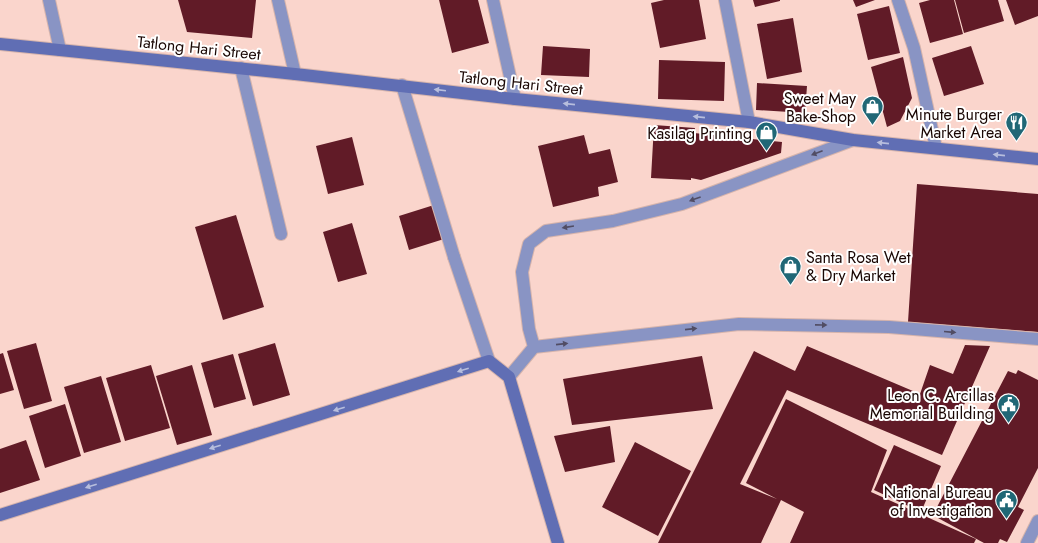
<svg xmlns="http://www.w3.org/2000/svg" width="1038" height="543" viewBox="0 0 1038 543" font-family="Jost,sans-serif">
  <style>
    .building { fill: #611b27 }
    .lines { fill: none; stroke-linecap: round; stroke-linejoin: round }
    .lane-casing { stroke: #d6b4ac; stroke-width: 14 }
    .street-casing { stroke: #d6b4ac; stroke-width: 14 }
    .secondary-casing { stroke: #d6b4ac; stroke-width: 14 }
    .lane { stroke: #8994c4; stroke-width: 12 }
    .street { stroke: #8994c4; stroke-width: 12 }
    .secondary { stroke: #606eb4; stroke-width: 12 }
    .oneway { fill: #b7bedd }
    .oneway2 { fill: #514d64 }
    .labels { text-anchor: middle; dominant-baseline: central; stroke-width: 4; stroke-linejoin: round; paint-order: stroke }
    .street-label { font-size: 16px; fill: #190603; stroke: #fff }
    .poi-label { font-size: 16px; fill: #190603; stroke: #fff; text-anchor: end }
  </style>
  <rect width="100%" height="100%" fill="#fad5cc"/>
  <path class="building" d="M178,0h78l-4,38 -65,-6z
    M439,0h39l11,43 -37,10z
    M664,0h35l7,39 -46,9 -9,-45z
    M753,0h27v1l-25,6z
    M853,0h22l-19,7z
    M930,0h24l9,34 -33,9 -11,-40z
    M955,0h43l6,21 -40,12z
    M1006,0h32v16l-23,9z
    M889,6l11,47 -32,7 -11,-46z
    M793,18l9,54 -35,7 -10,-55z
    M543,46l47,3 -1,28 -48,-2z
    M971,46l13,38 -40,12 -12,-38z
    M903,57l9,41 -12,23 -13,6 -16,-60z
    M659,60l66,2 -1,39 -66,-2z
    M757,83l50,3 -2,27 -49,-3z
    M654,125l41,3 -1,5 88,9 -1,11 -80,27 -10,-2v2l-40,-2z
    M584,135l5,19 21,-5 8,33 -20,5 1,9 -46,11 -15,-61z
    M352,137l12,48 -36,9 -12,-48z
    M917,184l121,10v138l-130,-10z
    M434,205l10,34 -35,11 -10,-34z
    M236,215l28,92 -41,13 -28,-93z
    M352,223l15,51 -29,8 -15,-50z
    M36,343l16,58 -28,8 -17,-58z
    M275,343l15,52 -37,11 -15,-52z
    M965,345l25,1 -48,109 -155,-65 -47,94 37,15 -31,-16 40,-84 101,51 -16,42 105,47 -2,4h-184l14,-31 -23,-12 -20,43h-103l96,-192 41,20 12,-25 113,48 10,-29 23,9z
    M3,353l11,37 -14,4v-40z
    M233,354l13,45 -32,9 -13,-45z
    M702,356l11,53 -141,16 -9,-46z
    M151,365l19,63 -45,13 -19,-63z
    M192,365l20,70 -35,10 -21,-69z
    M1018,370l20,10v88l-20,39 6,3 -17,32 -7,-3 -2,4h-14l-46,-25 4,-8 -5,-3 71,-136 8,3z
    M101,376l20,66 -37,11 -20,-66z
    M65,404l16,52 -36,12 -16,-52z
    M610,426l5,36 -50,10 -11,-36z
    M26,440l14,40 -40,13v-44z
    M635,442l56,29 -33,65 -56,-29z
    M894,445l47,21 -20,46 -47,-22z"/>
  <g class="lines">
    <defs>
      <path id="lane" d="M402,85l52,172
        M534,347l-5,-18 -7,-57 7,-28 17,-13 67,-10 69,-17 171,-64
        M509,377l25,-30 205,-23 150,3 149,12
        M1027,543l11,-22"/>
      <path id="street" d="M49,0l11,50
        M278,0l17,74
        M493,0l22,99
        M725,0l24,122
        M898,0l16,48 22,100
        M241,68l40,166
        M454,257l35,104"/>
      <path id="secondary" d="M0,44l295,30 220,25 234,23 104,18 185,19
        M0,515l489,-154 20,16 49,166"/>
    </defs>
    <use href="#lane" class="lane-casing"/>
    <use href="#street" class="street-casing"/>
    <use href="#secondary" class="secondary-casing"/>
    <use href="#lane" class="lane"/>
    <use href="#street" class="street"/>
    <use href="#secondary" class="secondary"/>
  </g>
  <defs><path id="oneway-solid" d="M-6-.8H1V-3.2L6.5 0L1 3.2V.8H-6Z"/></defs>
  <g class="oneway">
    <use href="#oneway-solid" transform="translate(440 90) rotate(-173)"/>
    <use href="#oneway-solid" transform="translate(569 104) rotate(-174)"/>
    <use href="#oneway-solid" transform="translate(699 117) rotate(-174)"/>
    <use href="#oneway-solid" transform="translate(883 143) rotate(-174)"/>
    <use href="#oneway-solid" transform="translate(999 155) rotate(-174)"/>
    <use href="#oneway-solid" transform="translate(463 370) rotate(163)"/>
    <use href="#oneway-solid" transform="translate(339 409) rotate(163)"/>
    <use href="#oneway-solid" transform="translate(215 447) rotate(163)"/>
    <use href="#oneway-solid" transform="translate(91 486) rotate(163)"/>
  </g>
  <g class="oneway2">
    <use href="#oneway-solid" transform="translate(817 153) rotate(159)"/>
    <use href="#oneway-solid" transform="translate(695 199) rotate(160)"/>
    <use href="#oneway-solid" transform="translate(568 227) rotate(171)"/>
    <use href="#oneway-solid" transform="translate(821 325) rotate(1)"/>
    <use href="#oneway-solid" transform="translate(691 329) rotate(-6)"/>
    <use href="#oneway-solid" transform="translate(950 332) rotate(5)"/>
    <use href="#oneway-solid" transform="translate(562 344) rotate(-6)"/>
  </g>
  <defs>
    <symbol id="shop-pin" viewBox="-11 -11 22 30"><path d="M0 17L-7.5 6A9.5 9.5 0 1 1 7.5 6Z" fill="#206776" stroke="#fff"/><path d="M-5-2.5h2.3a2.7 3.5 0 0 1 5.4 0H5L5.5 6h-11ZM-1.5-2.5h3a1.5 2.3 0 0 0-3 0Z" fill="#fff"/></symbol>
    <symbol id="restaurant-pin" viewBox="-11 -11 22 30"><path d="M0 17L-7.5 6A9.5 9.5 0 1 1 7.5 6Z" fill="#206776" stroke="#fff"/><path d="M-5-6h1v4h1v-4h1v4h1v-4h1v5L-1.5 .5V6h-2V.5L-5-1ZM5-6V6H3V1.5H1.5Q1.5-4 5-6Z" fill="#fff"/></symbol>
    <symbol id="civic-pin" viewBox="-11 -11 22 30"><path d="M0 17L-7.5 6A9.5 9.5 0 1 1 7.5 6Z" fill="#206776" stroke="#fff"/><path d="M-.6-6.5H3V-4.5H.6V-3L4-1V1h2V6H-6V1h2V-1L-.6-3ZM-1.2 2.5V6h2.4V2.5Z" fill="#fff"/></symbol>
  </defs>
  <g fill-rule="evenodd">
    <use href="#shop-pin" x="860" y="94" width="25" height="34"/>
    <use href="#restaurant-pin" x="1004" y="110" width="25" height="34"/>
    <use href="#shop-pin" x="754" y="120" width="25" height="34"/>
    <use href="#shop-pin" x="778" y="254" width="25" height="34"/>
    <use href="#civic-pin" x="996" y="392" width="25" height="34"/>
    <use href="#civic-pin" x="994" y="488" width="25" height="34"/>
  </g>
  <g class="labels">
    <g class="street-label">
      <text transform="translate(199 48) rotate(6)">Tatlong Hari Street</text>
      <text transform="translate(521 83) rotate(6)">Tatlong Hari Street</text>
    </g>
    <g class="poi-label">
      <text x="856" y="98">Sweet May<tspan x="856" dy="18">Bake-Shop</tspan></text>
      <text x="1002" y="114">Minute Burger<tspan x="1002" dy="18">Market Area</tspan></text>
      <text x="752" y="133">Kasilag Printing</text>
      <text x="806" y="257" text-anchor="start">Santa Rosa Wet<tspan x="806" dy="18">&amp; Dry Market</tspan></text>
      <text x="994" y="395">Leon C. Arcillas<tspan x="994" dy="18">Memorial Building</tspan></text>
      <text x="992" y="492">National Bureau<tspan x="992" dy="18">of Investigation</tspan></text>
    </g>
  </g>
</svg>
